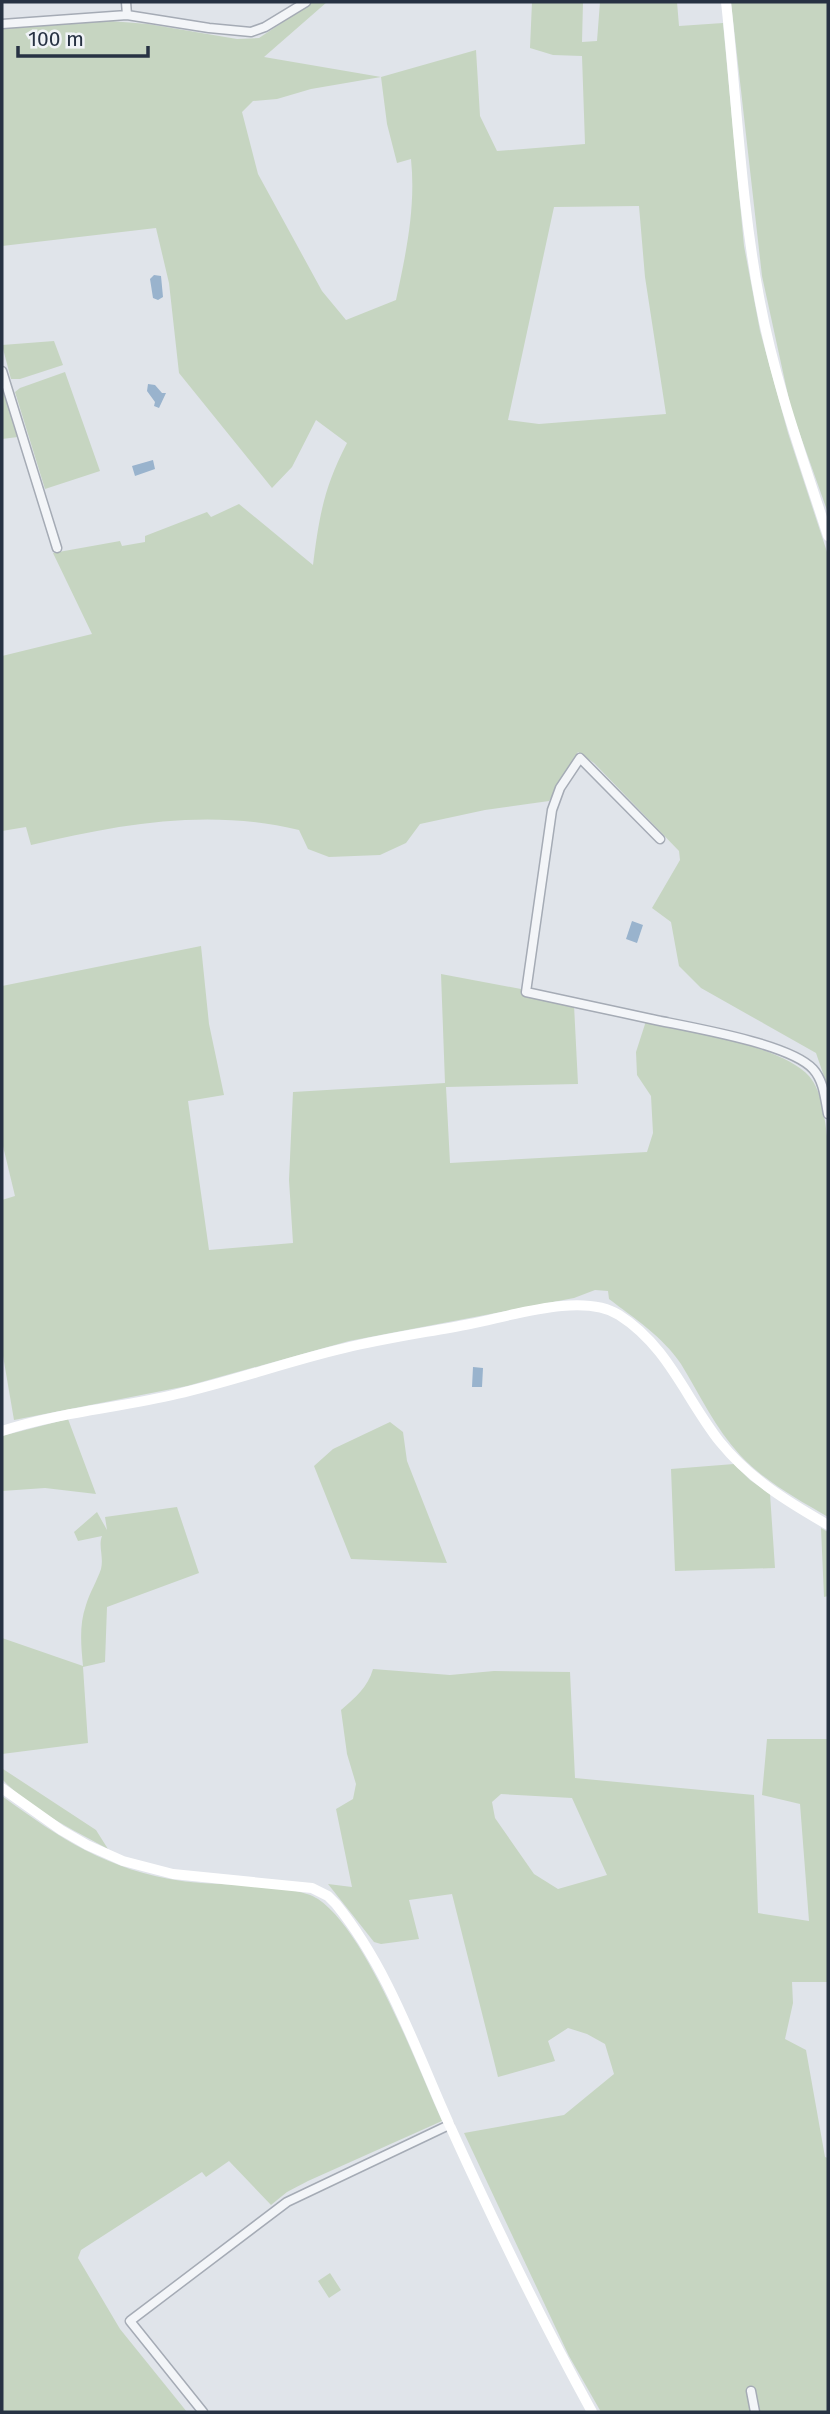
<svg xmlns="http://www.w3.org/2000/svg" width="830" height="2414" viewBox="0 0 830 2414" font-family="'Fira Sans',sans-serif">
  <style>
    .green { fill: #c6d5c1; fill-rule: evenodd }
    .water { fill: #99b3cd }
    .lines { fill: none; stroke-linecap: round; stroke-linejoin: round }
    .street-casing { stroke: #a5abb5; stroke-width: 11 }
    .street { stroke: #f3f5f8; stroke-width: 8 }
    .secondary { stroke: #fff; stroke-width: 10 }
  </style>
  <rect width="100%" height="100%" fill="#e0e4ea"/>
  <path class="green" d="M313,2h14l-63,55 117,20 95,-27 4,66 17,35 88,-7 -3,-88 -29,-1 -23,-7 2,-46h51l-1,40 15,-1 3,-39h77l2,24 44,-3 21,223 16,85 28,102 40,122v533l-12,-35 -115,-65 -22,-22 -8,-44 -19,-14 28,-48 -1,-9 -85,-88 -16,-11 -29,49 -64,9 -65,14 -14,19 -26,12 -51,2 -21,-8 -9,-19c-91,-22 -179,-6 -268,15l-5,-18 -24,4v-175l90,-22 -39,-81 67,-12 2,5 23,-4v-6l62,-24 4,5 28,-13 74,61c6,-48 11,-78 34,-122l-31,-23 -24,47 -20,21 -93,-115 -10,-90 -13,-55 -154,18v-217l108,-8 38,3 89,15 22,-1zM381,77l6,47 10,39 14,-4c5,49 -5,94 -15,141l-50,20 -24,-29 -64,-117 -16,-62 11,-11 24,-2 34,-10zM639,206l6,71 21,137 -127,10 -31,-4 46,-213z
    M731,2h97v511l-37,-104 -29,-133z
    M54,341l9,24 -43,14h-9l-9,-34z
    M65,372l35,99 -55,18 -30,-97 5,-4z
    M2,384l16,53 -16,2z
    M201,946l8,78 15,71 -36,6 21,149 84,-7 -4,-63 4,-88 152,-9 -4,-109 80,15v5l53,11 4,79 -132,3 4,76 197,-11 6,-19 -2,-37 -14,-21 -1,-23 10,-31c40,9 137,25 163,55 14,16 16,46 19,67v374c-31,-18 -64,-36 -88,-62 -25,-27 -40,-60 -59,-91 -18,-27 -47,-46 -72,-65l-1,-8 -13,-1 -21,8 -225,43 -162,45 -173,34 -12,-70v-150l13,-4 -13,-54v-156z
    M68,1419l28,75 -51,-6 -43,3v-55z
    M390,1422l13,10 4,29 40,102 -96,-4 -37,-93 19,-17z
    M734,1464l16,16 20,14 5,74 -100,3 -4,-102z
    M177,1507l22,66 -92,34 -2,55 -22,5 5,76 -86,11v-116l81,28c-2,-21 -4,-41 3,-61 4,-13 11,-24 15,-36 3,-12 -3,-23 1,-33l-24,5 -4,-9 23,-20 10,18 -2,-13z
    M821,1528l7,4v64l-4,1z
    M373,1669l77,6 44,-4 76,1 5,106 179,17 4,118 51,8 -9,-117 -38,-9 5,-56h61v243h-36l1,21 -8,36 21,11 19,107 3,1v254h-227l-32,-56 -105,-223 100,-18 50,-41 -9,-30 -18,-10 -19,-6 -20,13 7,20 -57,16 -46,-183 -43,6 10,39 -38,5 -7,-2 -46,-58 24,3 -16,-78 17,-10 3,-15 -9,-30 -6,-44c14,-12 27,-23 32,-41zM501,1794l71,4 35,77 -49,14 -24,-15 -39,-56 -3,-16z
    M2,1761l1,8 93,61 12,19c-36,-20 -77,-39 -106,-70z
    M2,1796c59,43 105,74 180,85 32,5 113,2 136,18 49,33 98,165 124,222l-134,60 -21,11 -16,13 -42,-44 -23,16 -4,-5 -121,78 -3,8 42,71 67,83h-185z
    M330,2273l11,17 -12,8 -11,-17z"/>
  <path class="water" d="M154,275l7,1 2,21 -5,3 -5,-2 -3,-19z
    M148,384l7,1 7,8h4l-7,15 -5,-2 1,-4 -8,-11z
    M153,460l2,9 -20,7 -3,-10z
    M632,921l11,4 -6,18 -11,-4z
    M473,1367l10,1 -1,19h-10z"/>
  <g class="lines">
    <defs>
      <path id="street" d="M126,2l1,13
        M2,24l125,-9 82,13 42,4 14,-5 41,-25
        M2,371l55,177
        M660,839l-80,-81 -20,30 -8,22 -26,182c42,9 83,18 125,27 37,8 138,24 162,50 11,12 12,30 15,45
        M751,2391l4,21
        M203,2412l-73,-91 157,-119 162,-77"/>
    </defs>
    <use href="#street" class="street-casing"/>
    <use href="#street" class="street"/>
    <path class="secondary" d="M726,2c11,100 15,202 34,300 15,80 43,157 68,234
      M2,1431c57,-19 117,-23 175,-37 57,-13 112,-33 168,-46 41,-10 84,-16 125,-24 41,-8 113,-32 149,-9 49,31 67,84 101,127 30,37 68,60 108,83
      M2,1788l59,42 26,15 36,16 50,13 139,14 16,8 8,8c53,65 80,147 114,222 44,97 91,193 142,286"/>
  </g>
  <rect width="830" height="2414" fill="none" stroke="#273243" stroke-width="7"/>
  <path d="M18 46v10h130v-10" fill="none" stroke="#273243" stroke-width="3.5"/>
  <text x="28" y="46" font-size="21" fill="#273243" stroke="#f0f3f7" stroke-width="5" paint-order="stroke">100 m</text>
</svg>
